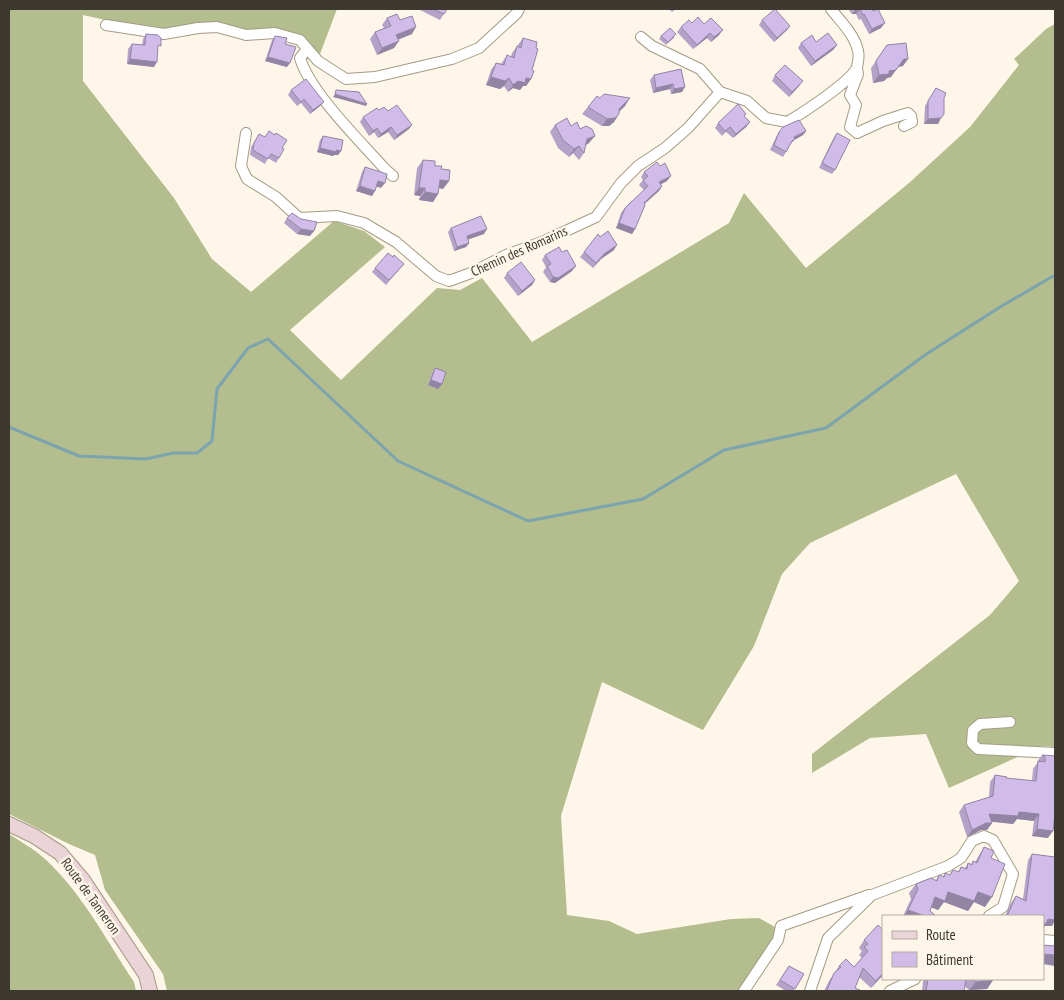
<svg xmlns="http://www.w3.org/2000/svg" width="1064" height="1000" viewBox="0 0 1064 1000" font-family="'PT Sans Narrow',sans-serif">
  <style>
    .forest { fill: #b4bd8d }
    .lines { fill: none; stroke-linecap: round; stroke-linejoin: round }
    .stream { stroke: #7ca4ae; stroke-width: 3 }
    .street-casing { stroke: #a59b85; stroke-width: 12 }
    .secondary-casing { stroke: #a59b85; stroke-width: 16 }
    .street { stroke: #fff; stroke-width: 10 }
    .secondary { stroke: #ebd4d7; stroke-width: 14 }
    .wall { fill: #b4a2c8 }
    .shaded-wall { fill: #9284a3 }
    .building { fill: #d1bce9; stroke: #9284a3 }
    .labels { text-anchor: middle; dominant-baseline: central; stroke-width: 5; stroke-linejoin: round; paint-order: stroke }
    .street-label { font-size: 14px; fill: #3e3930; stroke: #fef7e9 }
  </style>
  <rect width="100%" height="100%" fill="#fef7e9"/>
  <path class="forest" d="M9,9h328l-17,45 -17,-16 -30,-8 -113,2 -77,-17v66l91,117 38,61 39,33 83,-71 30,10 21,16 -95,83 51,50 96,-92 23,2 22,-12 50,64 197,-119 15,-30 62,75 103,-85 61,-56 49,-62 -5,-6 32,-30 9,-5v723l-13,-1 -93,42 -23,-54 -56,4 -58,35v-19l178,-139 29,-34 -63,-107 -146,69 -28,31 -28,72 -51,84 -101,-48 -41,134 6,99 42,6 28,13 94,-15 28,-1 16,9 -2,15 -26,49h-580l-4,-17 -58,-84 -10,-35 -26,-11 -60,-30z
    M9,834c9,6 20,12 29,19 41,34 67,85 96,129l2,9h-127z"/>
  <g class="lines">
    <path class="stream" d="M9,427l70,29 67,3 27,-6h24l15,-12 5,-52 31,-41 20,-9 130,122 130,60 115,-22 81,-49 102,-22 99,-73 75,-48 55,-32"/>
    <defs>
      <path id="street" d="M106,25l58,9 34,-6 19,-1 29,8 29,-2 25,7 18,21 28,18 29,-2 77,-18 27,-11 38,-35 2,-4
        M641,37l11,9 48,23 20,23
        M307,49l-7,9c10,34 60,83 85,111l8,7
        M857,68l1,6 -8,21 6,10 -6,22 7,6 26,-12 25,-8 3,3 1,6 -8,4
        M720,92l27,9 19,17 21,4c14,-8 65,-41 70,-55 1,-4 2,-12 1,-16 -3,-16 -17,-29 -27,-42
        M246,133l-5,33 6,13 29,18 23,21 38,-2 27,7 32,19 40,34 13,5 22,-8 35,-18 36,-13 54,-25 25,-34 17,-17 27,-18 23,-20 32,-36
        M1010,722l-30,2 -7,6 -1,13 6,6 77,4
        M1043,940l12,1
        M744,991l34,-51 3,-14 88,-31
        M810,991l18,-53 44,-43 76,-29 13,-8 11,-17 12,-5 9,4 20,34 -10,33 -14,9
        M890,991l25,-12"/>
      <path id="secondary" d="M9,824l25,12 26,17 23,27 63,95 4,16"/>
    </defs>
    <use href="#street" class="street-casing"/>
    <use href="#secondary" class="secondary-casing"/>
    <use href="#street" class="street"/>
    <use href="#secondary" class="secondary"/>
  </g>
  <path class="wall" d="M421,9h26l-7,11 -20,-10z
    M669,9h7l-4,3z
    M848,9h24l9,19 -12,6 -8,-15 -2,1 -3,-6h-4z
    M387,18l13,2 12,14 -14,6 -4,8 -17,7 -7,-16 5,-7 9,-4 -2,-3z
    M762,20l28,6 -3,4 -13,12 -15,-17z
    M692,23l12,1 15,11 -8,7 -4,-4 -14,11 -16,-17 4,-5z
    M146,34l12,16 -4,17 -27,-3 1,-15 4,-5 10,1 1,-6z
    M275,36l10,8 2,23 -22,-6 7,-21z
    M661,36l14,1 -9,8 -7,-6z
    M523,38l13,10 -4,22 -1,9 -5,7h-3l-3,4 -7,-2 -5,4 -4,-6 -4,3 -14,-4 5,-15 5,-7 5,1 6,-9 4,2 1,-4z
    M816,42l21,3 -4,5 -22,16 -13,-18 3,-5z
    M887,45l16,21 -5,1 -7,10 -4,1 -3,3 -11,2 -2,-15z
    M681,69l1,23 -11,2 -1,-5 -17,4 -3,-13 4,-5z
    M775,75l28,6 -4,5 -10,11 -17,-16z
    M936,88l8,10 -6,26h-14l1,-18z
    M291,90l29,16 -10,8 -9,-11 -4,3 -9,-11z
    M600,98l25,8 -6,6 -5,10 -5,4h-7l-20,-12 6,-7z
    M379,110l9,1 21,18 -15,11 -6,-8 -10,6 -4,-6 -5,4 -9,-14 3,-5z
    M746,114l-2,2 6,6 -4,5 -13,11 -7,-6 -4,4 -7,-8 3,-5z
    M555,125l16,1 9,3 9,14 -3,2 -2,8 -5,7 -6,-7 -4,4 -11,-9 -8,-16z
    M806,131l-3,4 -8,4 -5,6 -7,12 -13,-7 6,-13 3,-5z
    M837,133l-2,37 -3,4 -13,-6 15,-31z
    M259,134l23,14 -3,10 -3,5 -8,-5 -3,6 -15,-9 1,-8z
    M323,136l18,15 -3,4h-4l-1,1 -16,-4 3,-12z
    M423,160l18,9 8,12 -6,8 -4,-1 -1,6 -5,8 -14,-2 1,-4 -6,-1 3,-27z
    M365,167l16,21 -4,-2 -5,10 -16,-5 6,-19z
    M644,172l23,9 -6,3 1,2 -3,5 -15,13 -9,25 -3,5 -16,-6 5,-15 4,-5 19,-18 -5,-5 4,-5 -2,-3z
    M287,218l23,18 -13,-2 -13,-11z
    M451,228l33,6 -16,5 1,4 -3,4 -12,4 -6,-19z
    M600,237l14,13 -13,9 -8,9 -13,-11 4,-5z
    M562,252l10,19 -17,12 -5,-1 -7,-10 3,-5 -4,-7 3,-5z
    M393,257l11,7 -18,21 -14,-13 3,-4z
    M507,273l28,7 -3,5 -14,11 -14,-18z
    M435,368l7,16 -4,5 -10,-4 4,-12z
    M1042,755l13,1 -7,82 -16,-2 2,-15 -17,-2 -4,5 -21,-3v2l-5,7h-6l-14,7 -8,-25 5,-7 25,-8 1,-15 5,-7 11,3 26,3 1,-12 5,-7h-1z
    M984,847l7,11 -6,49 -11,-5 -6,9 -24,-9 -6,8 -7,-3 -1,4 6,5h-33l8,-17 -2,-6 7,-9 20,-4 3,-5 4,2 2,-4 4,2 4,-5 5,2 3,-5 4,1 3,-5 3,1 2,-3 2,1z
    M1032,854l23,3v63l-3,6h-7l-2,3v-13h-38l6,-13 5,-7 7,3 5,-39z
    M883,930v45l-12,13 -12,-11 -4,11 7,3h-38l5,-10 10,-15 15,1 8,-9 -3,-3 3,-4 -3,-3 5,-8z
    M789,966l15,8 -11,17h-7l-10,-6z
    M925,979h69l-7,10 -18,1 -5,-4v5h-42l1,-10z"/>
  <path class="shaded-wall" d="M856,9h4l-4,5h-4z
    M885,23l-4,5 -12,6 3,-5z
    M790,26l-3,4 -13,12 3,-4z
    M416,27l-4,7 -21,8 5,-7z
    M723,30l-4,5 -8,7 3,-5z
    M710,33l-3,5 -14,11 4,-4z
    M399,41l-5,7 -17,7 5,-7z
    M837,45l-4,5 -22,16 4,-5z
    M268,57l22,6 -3,4 -22,-6z
    M130,59l27,3 -3,5 -27,-3z
    M904,59h4l-5,7 -5,1 -7,10 -4,1 -3,3 -11,2 6,-8 10,-4z
    M491,77l18,1 -5,8 -4,3 -14,-4z
    M526,78l5,1 -5,7h-3l-3,4 -7,-2 -5,4 5,-7 5,-4z
    M803,81l-4,5 -10,11 3,-5z
    M673,84l-3,5 -17,4 3,-5z
    M685,87l-3,5 -11,2 3,-5z
    M335,94l32,10 -1,2 -33,-9z
    M630,98l-5,8 -12,11 6,-8z
    M324,102l-4,4 -10,8 3,-4z
    M619,114l-5,8 -5,4h-7l5,-7z
    M941,118l-3,6h-14l4,-5z
    M750,122l-4,5 -13,11 3,-4z
    M412,125l-3,4 -15,11 3,-5z
    M391,127l-3,5 -10,6 3,-4z
    M377,128l-3,4 -5,4 4,-5z
    M806,131l-3,4 -12,7 3,-5z
    M595,136l-6,7 -7,4 5,-8z
    M579,146l-6,7 -4,4 5,-8z
    M320,148l21,3 -3,4h-4l-1,1 -16,-4z
    M671,176l-4,5 -11,6 3,-5z
    M440,180l9,1 -6,8 -9,-2z
    M378,181l7,2 -4,5 -6,-2z
    M360,186l15,5 -3,5 -16,-5z
    M662,186l-3,5 -19,17 4,-5z
    M419,188h6l-5,8 -6,-1z
    M425,192l13,2 -5,8 -14,-2z
    M619,223l16,6 -3,5 -16,-6z
    M301,229l13,2 -4,5 -13,-2z
    M487,229l-3,5 -20,7 3,-5z
    M469,243l-3,4 -12,4 3,-4z
    M617,245l-3,5 -13,9 -8,9 11,-14z
    M576,266l-4,5 -17,12 -5,-1 3,-5z
    M535,280l-3,5 -14,11 4,-5z
    M431,380l11,4 -4,5 -10,-4z
    M1019,812l20,2 -5,7 -17,-2 -4,5 -29,-3 5,-7z
    M986,823h6l-5,7h-6l-14,7 5,-7z
    M1037,829l16,2 -5,7 -16,-2z
    M948,892h30l14,5 -7,10 -11,-5 -6,9 -24,-9 -6,8 -10,-4 7,-9z
    M908,910l17,6h-21z
    M1048,919l7,1 -3,6h-7l-2,3v-6z
    M1043,954l12,1v11l-12,-2z
    M883,973v2l-12,13 5,-7z
    M993,980l-6,9 -18,1 7,-8z"/>
  <path class="building" d="M433,9h14l-3,5z
    M775,9l15,17 -13,12 -15,-18z
    M855,9h17l1,2 5,-2 7,14 -13,6 -8,-15 -1,1 -3,-6z
    M397,14l3,6 12,-4 4,11 -20,8 3,6 -17,7 -7,-16 16,-6 -4,-8z
    M698,17l6,7 7,-6 12,12 -9,7 -4,-4 -13,12 -16,-18 8,-7 3,3z
    M670,28l6,6 -8,8 -7,-6z
    M828,33l9,12 -22,16 -14,-18 11,-8 4,7z
    M146,34l12,1 3,3v8l-3,-1 -1,17 -27,-3 2,-15 13,1z
    M275,36l12,2 -2,6 11,3 -6,16 -22,-6z
    M523,38l14,4 -1,6 2,1 -6,21 2,1 -3,8 -5,-1 -1,5 -7,-2 -5,4 -4,-7 -4,3 -14,-4 5,-14 8,2 3,-10 7,3 3,-12 4,2z
    M906,43l2,16h-4l-8,11 -7,1v3l-10,1 -3,-14 11,-16z
    M785,65l18,16 -11,11 -17,-17z
    M681,69l4,18 -11,2 -1,-5 -17,4 -2,-13z
    M306,79l18,23 -11,8 -9,-11 -3,3 -10,-12z
    M936,88l10,5 -2,5v16l-3,4 -13,1v-18z
    M336,90l23,2 8,12 -32,-10z
    M604,94l26,4 -11,11v5l-4,4 -8,1 -19,-12 9,-11 3,2z
    M738,104l8,10 -2,2 6,6 -14,12 -6,-7 -5,4 -7,-8z
    M397,105l15,20 -15,10 -6,-8 -10,7 -4,-6 -4,3 -10,-14 14,-9 2,2 5,-3 4,4z
    M567,118l4,8 6,-4 3,7 6,-3 6,3 3,7 -8,3 -3,14 -5,-7 -5,3 -11,-9 -8,-15z
    M799,120l7,11 -12,6 1,2 -3,2 -6,11 -12,-7 5,-13 4,-5z
    M269,131l6,4 1,-2 11,7 -5,8 2,1 -5,9 -8,-4 -3,5 -15,-9 1,-7 5,-9 6,3z
    M837,133l13,7 -15,30 -13,-7z
    M323,136l20,4 -2,11 -5,-1v2l-16,-4z
    M423,160l12,1v5h7l-1,3 9,1 -1,11 -9,-1 -2,14 -13,-2v-4h-6z
    M657,162l3,4 5,-3 6,13 -12,6 3,4 -18,17 1,2 -10,24 -16,-6 6,-15 23,-22 -5,-5 5,-5 -4,-4z
    M365,167l22,7 -2,9 -7,-2 -3,10 -15,-5z
    M292,213l9,6 16,3 -3,9 -13,-2 -14,-11z
    M481,216l6,13 -20,7 2,7 -12,4 -6,-19z
    M608,231l9,14 -13,9 -8,9 -12,-11 14,-18 2,3z
    M559,247l3,5 5,-2 9,16 -18,12 -5,-1 -6,-11 4,-2 -6,-9z
    M388,253l5,4 1,-2 10,9 -15,16 -14,-12z
    M521,262l14,18 -13,11 -15,-18z
    M435,368l11,4 -4,12 -11,-4z
    M1042,755l13,1v58l-2,17 -16,-2 2,-15 -20,-2 -1,4 -29,-2 3,9h-6l-14,7 -8,-25 29,-9 2,-21 12,2 -1,1 30,3 2,-20 7,1v-5z
    M984,847l10,4 -3,7 14,6 -13,33 -14,-5 -4,9 -26,-9 -3,9 -10,-4 -5,14 6,5h-11l-17,-6 10,-21 -2,-5 15,-6 6,3 2,-6 5,2 1,-4 5,2 3,-5 6,2 2,-5 6,2 1,-6 4,2 1,-4 4,2z
    M1032,854l23,3v63l-7,-1 -2,5 -3,-1v-7h-36l9,-20 10,5z
    M878,925l5,5v43l-7,8 -13,-13 -8,20 7,3h-33l-2,-1 7,-17 7,-6 -2,-1 7,-7 8,8 14,-16 -4,-4 4,-3 -4,-4z
    M1043,945l12,1v9l-12,-1z
    M789,966l15,8 -9,15 -15,-9z
    M928,979h38l-2,12h-38z
    M972,979h22l-1,1 -17,2z"/>
  <g class="labels">
    <g class="street-label">
      <text transform="translate(519 251) rotate(-24)">Chemin des Romarins</text>
      <text transform="translate(91 896) rotate(54)">Route de Tanneron</text>
    </g>
  </g>
  <rect width="1064" height="1000" fill="none" stroke="#3e3930" stroke-width="20"/>
  <rect x="882" y="915" width="162" height="65" fill="#fef7e9" stroke="#b1ab9f"/>
  <rect x="892" y="931" width="25" height="8" fill="#ebd4d7" stroke="#b1ab9f"/>
  <text x="926" y="940" font-size="15" fill="#3e3930">Route</text>
  <rect x="892" y="952" width="25" height="15" fill="#d1bce9" stroke="#b1ab9f"/>
  <text x="926" y="965" font-size="15" fill="#3e3930">Bâtiment</text>
</svg>
